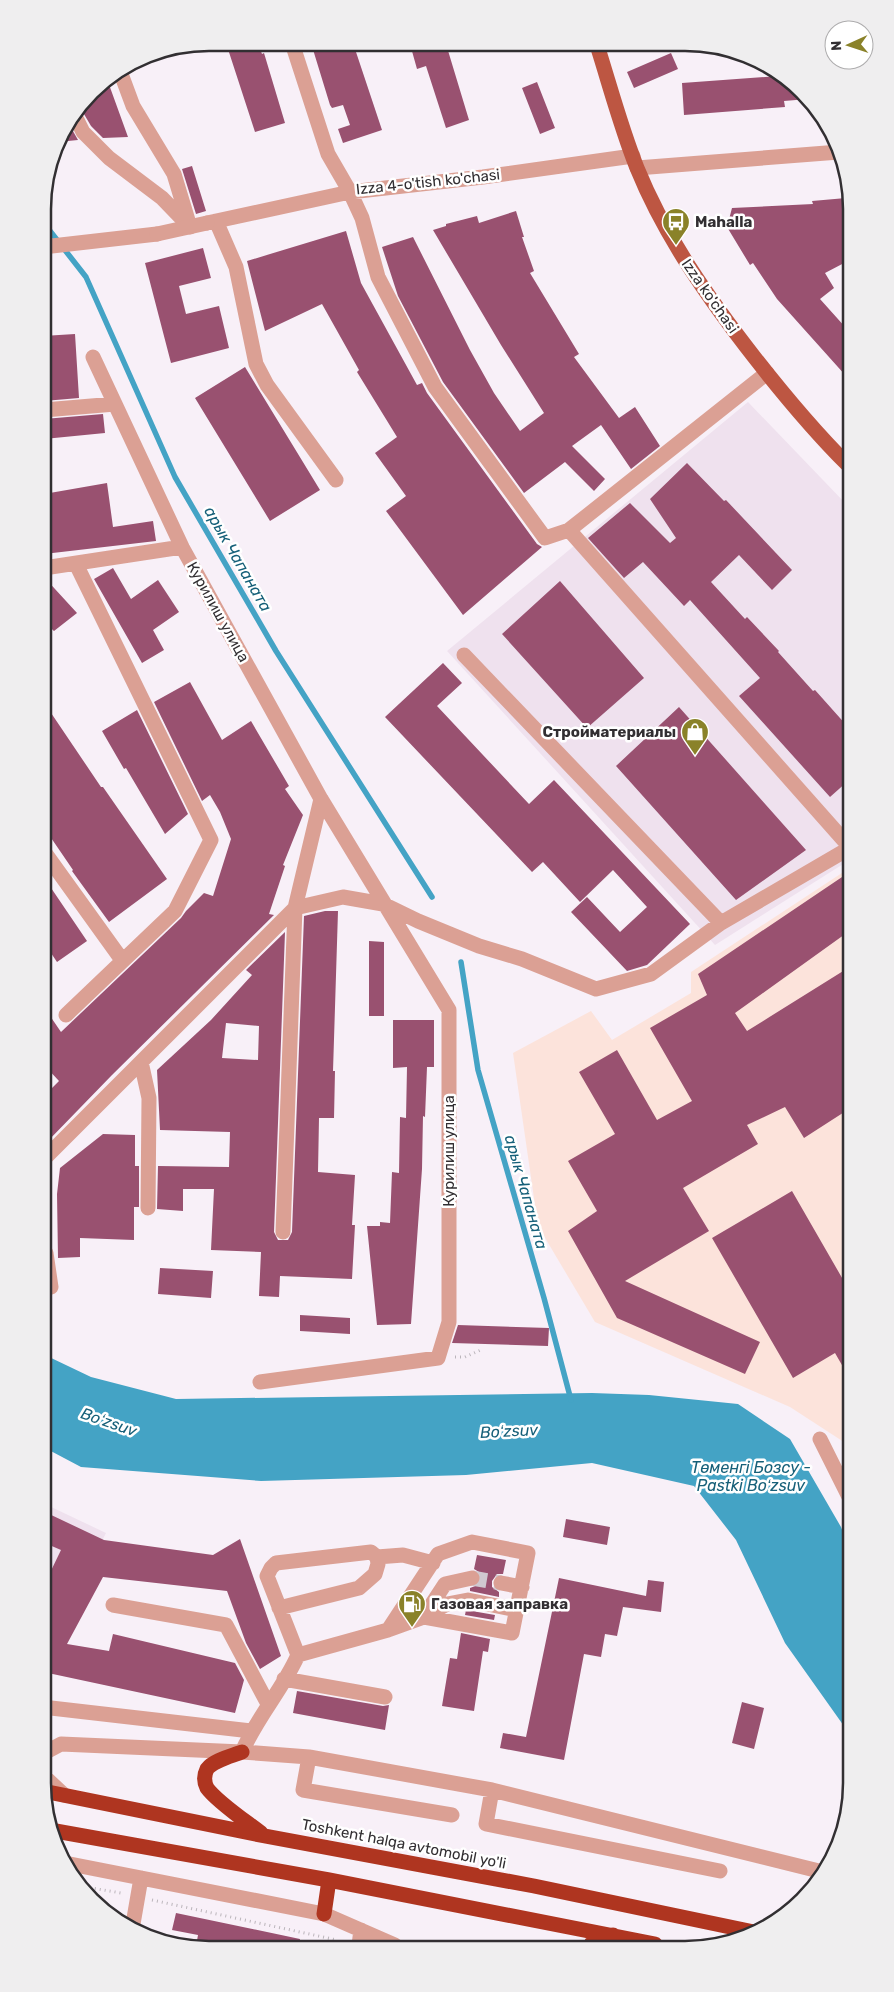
<svg xmlns="http://www.w3.org/2000/svg" width="894" height="1992" viewBox="0 0 894 1992" font-family="Rubik,sans-serif">
  <style>
    .built { fill: #efe1ee }
    .industrial { fill: #fce3db }
    .water { fill: #44a3c5 }
    .lines { fill: none; stroke-linecap: round; stroke-linejoin: round }
    .stream { stroke: #44a3c5; stroke-width: 5.5 }
    .building { fill: #995170; fill-rule: evenodd }
    .minor-tunnel { stroke: #d0c9d0; stroke-width: 15; stroke-dasharray: 15 8; stroke-linecap: butt }
    .path { stroke: #bbb5bb; stroke-width: 3; stroke-dasharray: 1 4; stroke-linecap: butt }
    .minor { stroke: #dba094; stroke-width: 15 }
    .major { stroke: #bd5642; stroke-width: 15 }
    .highway { stroke: #af3520; stroke-width: 15 }
    .minor-bridge { stroke: #dba094; stroke-width: 15 }
    .labels { text-anchor: middle; dominant-baseline: central; stroke-width: 5; stroke-linejoin: round; paint-order: stroke }
    .street-label { font-size: 15px; fill: #322f32; stroke: #fff }
    .poi-label { font-size: 15px; font-weight: bold; fill: #322f32; stroke: #fff; text-anchor: start }
    .water-label { font-size: 16px; font-style: italic; fill: #166079; stroke: #fff }
    .rim { fill: none; stroke: #322f32; stroke-width: 2.5 }
  </style>
  <rect width="100%" height="100%" fill="#f8f0f8"/>
  <path class="built" d="M748,402l99,103 1,356 -133,84 -268,-294z
    M47,1505l59,28 -58,115z"/>
  <path class="industrial" d="M848,869l2,577 -60,-39 -195,-85 -57,-96 -25,-173 78,-42 21,29 79,-47v-21z"/>
  <path class="water" d="M47,1356l44,21 85,22 416,-6 57,2 89,9 52,35 51,88 9,24 1,185 -66,-93 -49,-103 -42,-54 -102,-23 -126,12 -205,6 -180,-14 -34,-18z"/>
  <g class="lines">
    <path class="stream" d="M43,222l43,55 89,200 101,174 156,246
      M461,962l17,108 66,228 27,102"/>
  </g>
  <path class="building" d="M226,43h32l4,11 2,-1 21,70 -30,9z
    M311,43h42l29,87 -39,13 -5,-14 12,-4 -7,-20 -11,3 -2,-3z
    M410,44h36l23,76 -23,8 -20,-62 -9,3z
    M671,53l7,16 -44,19 -7,-16z
    M778,76l17,8 13,15 -24,2 1,6 -101,8 -2,-32z
    M107,79l21,58 -25,1 -12,-12 -10,-17 18,-25z
    M537,82l18,46 -15,6 -18,-46z
    M69,124l9,16 -20,2 2,-6z
    M192,166l14,45 -10,3 -14,-45z
    M846,198v64l-21,11 9,15 -14,11 26,29v48l-69,-77 -24,-36 -3,2 -23,-38 5,-19 81,-4 -1,-3z
    M516,211l8,26h-2l12,34 -4,2 49,81 -5,3 45,61 16,-11 25,39 -29,23 -30,-44 -29,21 33,33 -11,12 -29,-29 -41,31 -81,-111 -45,-86 -16,-49 31,-10 57,113 24,43 26,38 24,-18 -43,-68 -68,-115 13,-4v-2l31,-8 2,7z
    M346,231l15,52 56,102 5,-2 5,10 110,151 5,3 -79,68 -77,-104 20,-15 -31,-43 22,-16 -40,-65 2,-2 -37,-66 -57,27 -18,-70z
    M203,248l8,30 -32,8 7,28 33,-8 10,42 -58,15 -26,-100z
    M75,334l4,64 -35,3 -1,-65z
    M245,367l75,123 -50,31 -75,-123z
    M103,414l2,19 -61,6v-20z
    M687,463l37,38 2,-1 66,70 -20,20 -33,-35 -28,27 34,37 2,-2 32,34 -1,1 35,39 2,-1 33,37v54l-18,16 -91,-101 21,-18 -70,-78 -6,6 -41,-44 -19,16 -36,-40 42,-35 40,40 6,-5 -26,-39z
    M107,483l6,44 40,-6 3,20 -112,13v-60z
    M113,568l18,31 27,-19 21,32 -26,18 11,20 -22,13 -48,-84z
    M44,577l33,36 -23,18 -10,-9z
    M560,581l84,97 -57,50 -85,-94z
    M443,663l19,20 -25,23 92,98 25,-24 136,144 -43,41 -20,6 -56,-59 16,-15 33,35 27,-25 -34,-37 -33,32 -37,-40 -11,10 -147,-155z
    M190,682l32,58 29,-19 38,65 -4,3 18,26 -20,50 2,1 -16,48 5,1 -162,160 -66,68v-49l13,-13 -13,-14v-57l15,22 120,-114 5,-7 18,-18 9,3 18,-57 -11,-27 -10,-17 -8,6 -48,-99z
    M45,704l56,83h2l64,92 -58,43 -37,-51 1,-1 -28,-41z
    M679,707l127,143 -70,50 -120,-134z
    M137,710l51,104 -23,20 -39,-66 -2,1 -22,-38z
    M848,873v59l-113,81 12,18 101,-63 1,141 -45,29 -19,-31 -38,18 11,19 -75,44 26,43 -84,50 135,61 -15,32 -128,-56 -49,-87 29,-20 -29,-50 47,-27 -36,-62 38,-22 40,70 35,-19 -42,-73 57,-33 -9,-21z
    M45,879l42,62 -30,21 -12,-18z
    M325,911h13l-5,160h2l-1,47h-15l-1,54 37,3 -3,50h3l-3,54 -72,-3 -1,21 -20,-1 2,-44 -50,-2 3,-61h-31v22l-26,-2 1,-43 71,1 1,-35 -70,-2 -3,-60 54,-50 41,-45 -6,-5 39,-38 -11,300 4,8h10l4,-8 12,-316zM226,1023l33,3 -1,34 -36,-2z
    M369,941l15,1v74h-15z
    M393,1020h41v47h-7l-2,50 -2,-1 -1,53 -11,155 -34,1 -10,-99h13v-4l10,1 2,-51 7,1 1,-56 6,1 1,-51 -14,1z
    M103,1134l32,1v31h4v41h-5v33l-54,-2v19l-22,1 -1,-64 3,-26z
    M792,1191l57,99 1,89 -15,-26 -42,25 -81,-140z
    M160,1268l53,3 -2,27 -53,-4z
    M300,1315l50,3v16l-50,-3z
    M458,1325l91,3 -1,18 -96,-3z
    M47,1513l57,27 109,15 27,-16 41,117 -21,13 -14,-26 -19,-52 -124,-14 -36,67 42,7 4,-17 122,29 9,17 -9,33 -187,-40 -1,-94 14,-29 -14,-6z
    M566,1519l44,8 -3,18 -44,-8z
    M477,1555l29,5 -3,14h-6l-5,7v6l7,5v5l-29,-6v-3l8,-3 3,-5 -2,-8 -5,-3z
    M559,1578l87,18 2,-16 16,2 -3,30 -38,-5 -6,29 -12,-2 -4,23 -17,-3 -20,106 -64,-12 3,-15 23,4z
    M466,1610l29,5 -1,5 -29,-5z
    M461,1633l29,6 -2,13 -5,-1 -9,60 -32,-5 8,-48 7,1z
    M297,1691l86,15 6,-1 -4,25 -92,-17z
    M742,1702l22,6 -10,41 -22,-6z
    M176,1913l124,26 -1,7h-103l2,-11 -26,-5z"/>
  <g class="lines">
    <path class="minor-tunnel" d="M472,1578l29,5"/>
    <path class="path" d="M455,1357h10l18,-8
      M80,1886l41,7
      M152,1900l185,40"/>
    <path class="minor" d="M292,43l36,111 22,38 12,26 16,59 57,110 110,151 24,-8 198,-157
      M75,116l8,16 26,26 53,40 28,29 -16,-53 -41,-68 -13,-35
      M637,168l202,-16
      M216,221l20,46 20,97 11,21 69,95
      M207,223l143,-31 133,-15 150,-21
      M43,247l114,-13
      M93,357l89,190
      M44,410l71,-6
      M569,530l279,315
      M44,568l138,-21 139,252 128,211v312l-11,36 -178,24
      M464,655l257,268
      M45,853l77,107
      M295,908l48,-11 40,7 35,17 61,25 43,13 74,30 55,-15 70,-51 127,-74
      M66,1015l109,-104 36,-71 -135,-276
      M141,1062l8,36 -1,110
      M46,1157l249,-249
      M283,1232l12,-324 26,-109
      M46,1253l5,34
      M820,1439l30,60
      M377,1557l26,-2 30,8
      M501,1583l21,4
      M113,1605l113,20 42,79
      M279,1608l80,-20 16,-14 3,-10 -1,-7 -6,-5 -95,11 -5,5 -4,8 31,79
      M424,1616l21,-32 27,-6
      M388,1630l50,-76 34,-12 56,11 -16,80 -88,-16
      M284,1679l101,18
      M51,1708l200,23
      M48,1751l13,-7 181,8 67,5 183,33 331,82
      M242,1752c15,-35 41,-63 56,-97l90,-25 36,-13 23,-13 21,-4 49,10
      M309,1757l-6,33 149,25
      M48,1780l16,15
      M492,1790l-6,34 234,47
      M65,1863l259,51 71,31
      M133,1924l8,-46
      M359,1945l2,-15"/>
    <path class="major" d="M597,45c13,41 24,83 40,123 28,69 72,131 118,190 29,37 59,73 92,106"/>
    <path class="highway" d="M242,1752c-10,4 -28,8 -35,17 -3,6 -3,13 0,19 10,14 40,34 54,45
      M48,1792l217,44 269,50 220,46
      M50,1830l279,50 326,64
      M324,1914l5,-34
      M591,1944l22,-9"/>
    <path class="minor-bridge" d="M157,234l50,-11"/>
  </g>
  <defs>
    <symbol id="bus-pin" viewBox="-11 -11 22 30"><path d="M0 17L-7.5 6A9.5 9.5 0 1 1 7.5 6Z" fill="#8a8229" stroke="#fff"/><path d="M-5-6H5V4H4V6H2V4H-2V6H-4V4H-5ZM-3.5-4V0h7V-4ZM-3.5 1.2v1.5H-2V1.2ZM2 1.2v1.5H3.5V1.2Z" fill="#fff"/></symbol>
    <symbol id="shop-pin" viewBox="-11 -11 22 30"><path d="M0 17L-7.5 6A9.5 9.5 0 1 1 7.5 6Z" fill="#8a8229" stroke="#fff"/><path d="M-5-2.5h2.3a2.7 3.5 0 0 1 5.4 0H5L5.5 6h-11ZM-1.5-2.5h3a1.5 2.3 0 0 0-3 0Z" fill="#fff"/></symbol>
    <symbol id="fuel-pin" viewBox="-11 -11 22 30"><path d="M0 17L-7.5 6A9.5 9.5 0 1 1 7.5 6Z" fill="#8a8229" stroke="#fff"/><path d="M-5.5-6h7V0h2V4h1.3V-2.5L3-4.5l.8-.8L6-3V5H2.5V1h-1V6h-7ZM-4.2-4.7v3.2H.2V-4.7Z" fill="#fff"/></symbol>
  </defs>
  <g fill-rule="evenodd">
    <use href="#bus-pin" x="660" y="206" width="32" height="43"/>
    <use href="#shop-pin" x="679" y="716" width="32" height="43"/>
    <use href="#fuel-pin" x="396" y="1588" width="32" height="43"/>
  </g>
  <g class="labels">
    <g class="street-label">
      <text transform="translate(428 182) rotate(-6)">Izza 4-o'tish ko'chasi</text>
      <text transform="translate(710 296) rotate(55)">Izza ko'chasi</text>
      <text transform="translate(218 612) rotate(61)">Курилиш улица</text>
      <text transform="translate(449 1151) rotate(-90)">Курилиш улица</text>
      <text transform="translate(404 1844) rotate(11)">Toshkent halqa avtomobil yo'li</text>
    </g>
    <g class="poi-label">
      <text x="695" y="222">Mahalla</text>
      <text x="676" y="732" text-anchor="end">Стройматериалы</text>
      <text x="431" y="1604">Газовая заправка</text>
    </g>
    <g class="water-label">
      <text transform="translate(238 559) rotate(60)">арык Чапаната</text>
      <text transform="translate(526 1192) rotate(74)">арык Чапаната</text>
      <text transform="translate(109 1422) rotate(19)">Boʻzsuv</text>
      <text transform="translate(509 1431) rotate(-3)">Boʻzsuv</text>
      <text x="751" y="1467">Төменгі Бозсу -<tspan x="751" dy="18">Pastki Boʻzsuv</tspan></text>
    </g>
  </g>
  <path d="M0 0H894V1992H0ZM209 51H685A158 158 0 0 1 843 209V1783A158 158 0 0 1 685 1941H209A158 158 0 0 1 51 1783V209A158 158 0 0 1 209 51Z" fill="#efeeef" fill-rule="evenodd"/>
  <path class="rim" d="M209 51H685A158 158 0 0 1 843 209V1783A158 158 0 0 1 685 1941H209A158 158 0 0 1 51 1783V209A158 158 0 0 1 209 51Z"/>
  <g transform="translate(849 45) rotate(267)"><circle r="24" fill="#ffffff" stroke="#adacad"/>
  <path d="M0-4L9 19L0 12L-9 19Z" fill="#8a8229"/>
  <text y="-8" font-size="14" font-weight="bold" text-anchor="middle" fill="#322f32">N</text>
  </g>
</svg>
